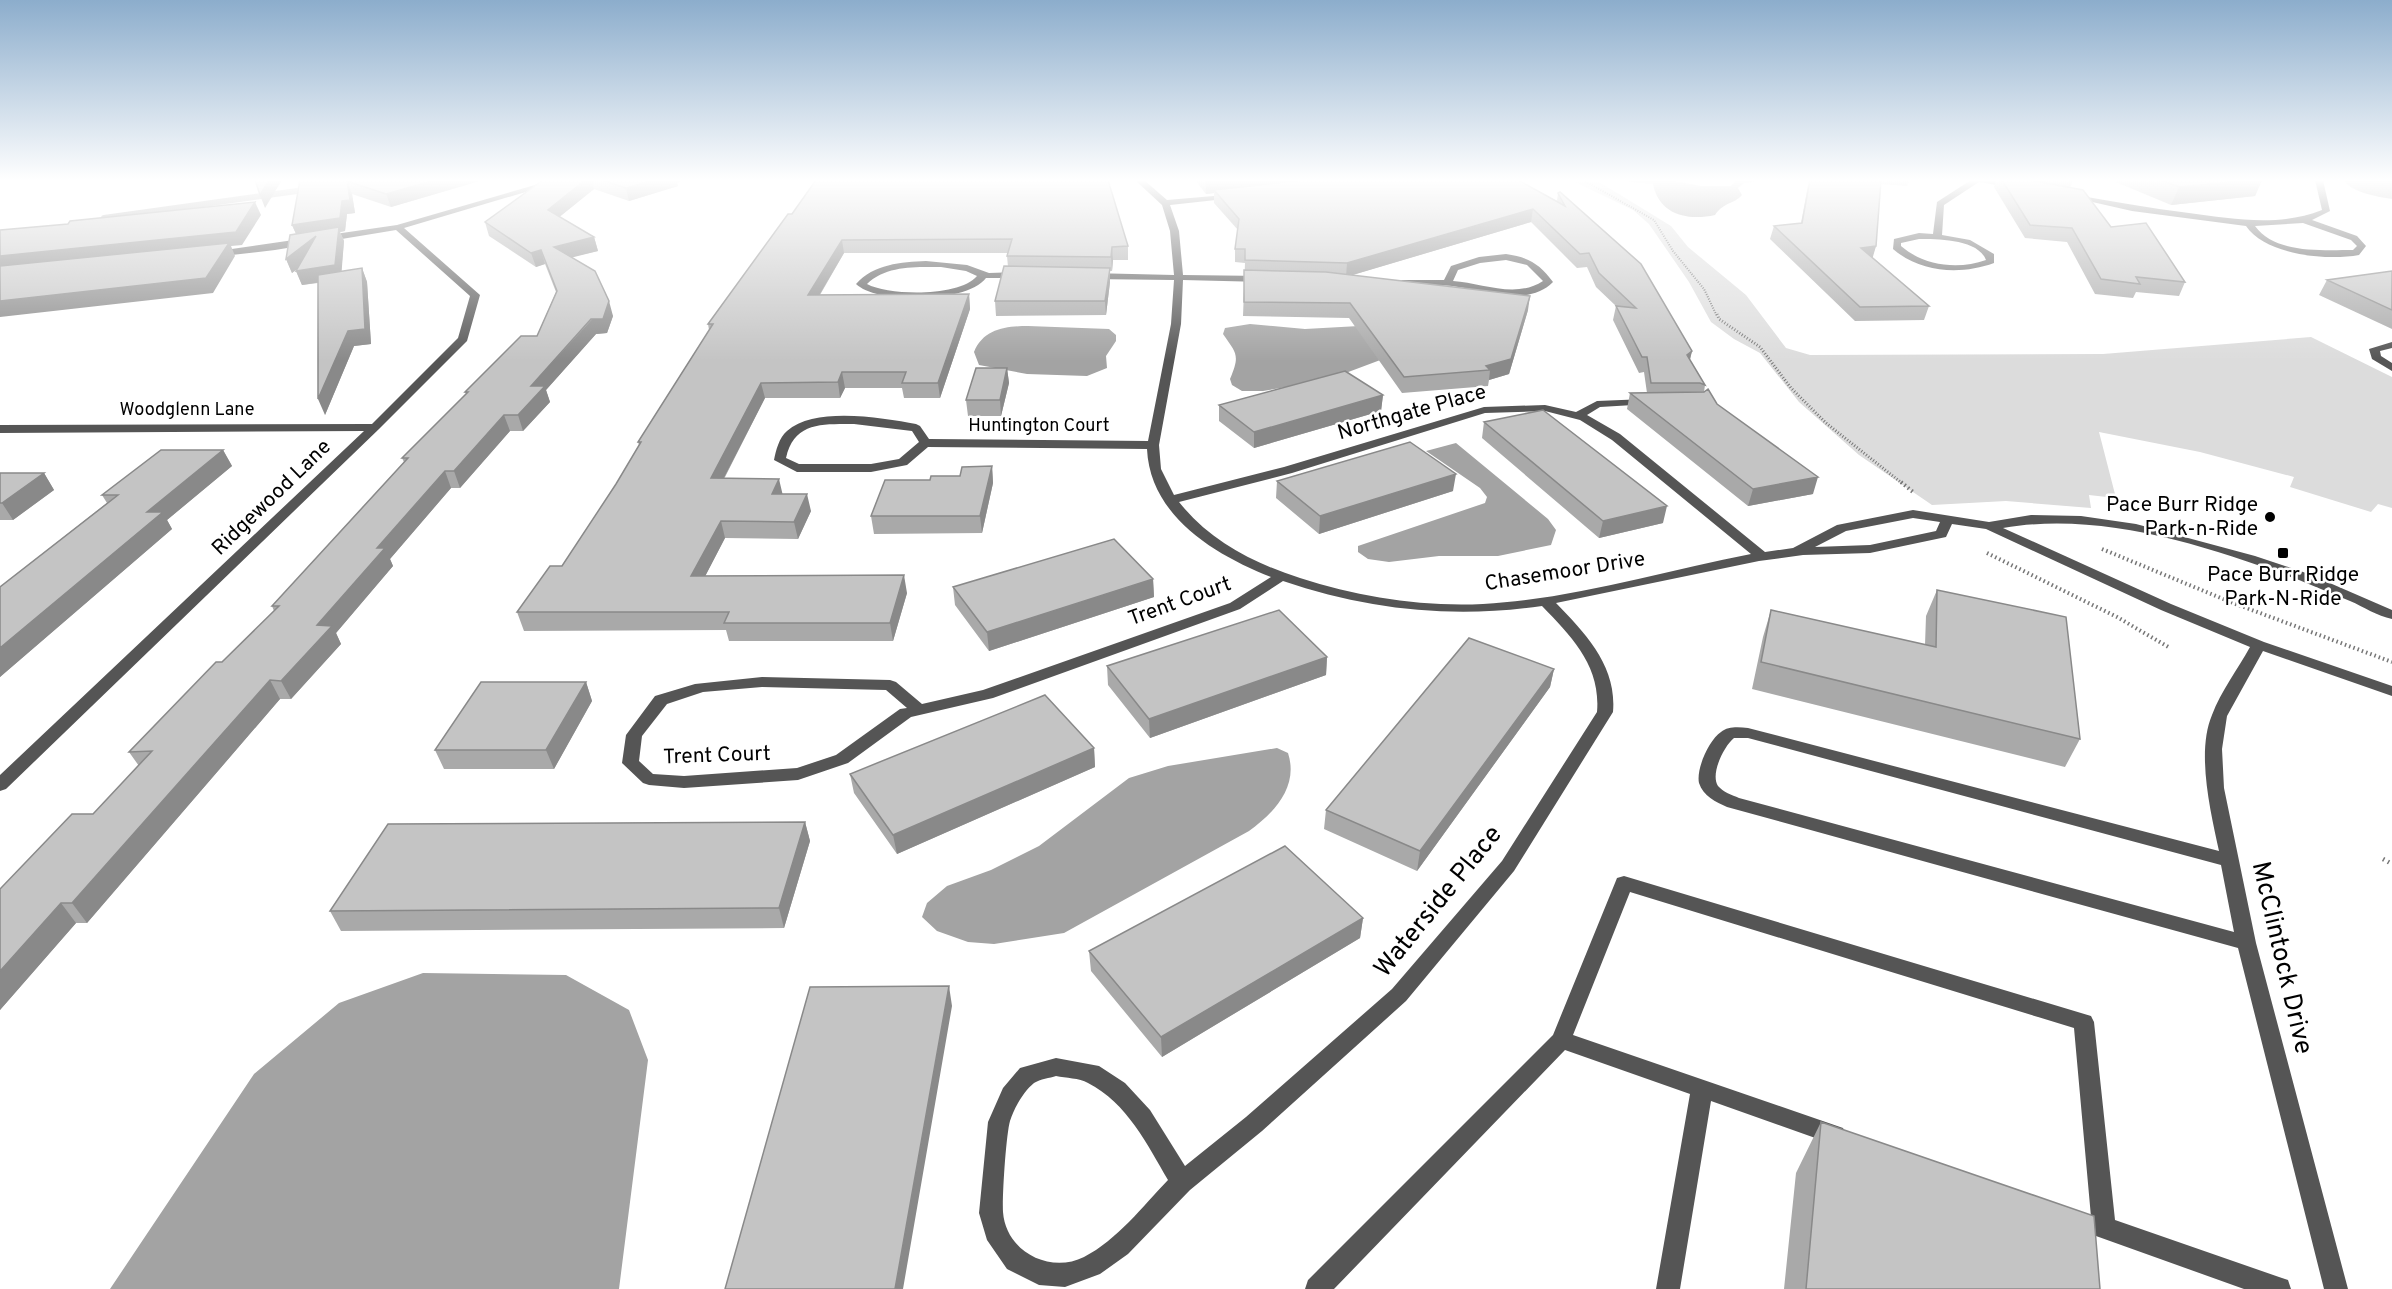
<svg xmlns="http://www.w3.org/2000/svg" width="2392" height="1289" viewBox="0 0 2392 1289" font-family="Overpass,sans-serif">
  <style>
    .green { fill: #dcdcdc }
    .water { fill: #a3a3a3 }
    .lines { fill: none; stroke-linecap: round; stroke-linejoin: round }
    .stream { stroke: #a3a3a3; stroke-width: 6 }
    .path-far3 { stroke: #777; stroke-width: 2; stroke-dasharray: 1 1.5; stroke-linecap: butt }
    .path-far2 { stroke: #777; stroke-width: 3; stroke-dasharray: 1 2; stroke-linecap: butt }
    .path-far1 { stroke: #777; stroke-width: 4; stroke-dasharray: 1.5 3; stroke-linecap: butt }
    .path { stroke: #777; stroke-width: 4.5; stroke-dasharray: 1.5 4; stroke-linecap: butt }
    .minor { fill: #555; fill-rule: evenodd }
    .wall { fill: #a9a9a9 }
    .shaded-wall { fill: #898989 }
    .building { fill: #c4c4c4; stroke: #898989; stroke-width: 1.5 }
    .poi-dot { fill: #000; stroke: #fff; stroke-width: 2 }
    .labels { text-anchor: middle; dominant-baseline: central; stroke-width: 5; stroke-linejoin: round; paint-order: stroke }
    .far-street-label { font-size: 18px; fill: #000; stroke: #fff }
    .street-label { font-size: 21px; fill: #000; stroke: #fff }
    .poi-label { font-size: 21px; fill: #000; stroke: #fff; text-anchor: end }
    .near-street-label { font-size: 26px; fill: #000; stroke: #fff }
  </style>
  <rect width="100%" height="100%" fill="#fff"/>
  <path class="green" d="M1571,180h25l75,46 17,21 58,48 40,53 24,7 293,-1 208,-17 81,40v131l-14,-4 -7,8 -81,-25 4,-10 -94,-25 -101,-20 17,66 -27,-3 2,13 -85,-7 -74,4 -73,-50 -60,-53 -39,-49 -26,-14 -23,-17 -22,-40 -40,-58 -16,-14z"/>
  <path class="water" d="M1611,180h59l31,6h30l5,-6h32l-24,3 -6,5 4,7c-9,10 -17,6 -27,20 -27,6 -56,0 -62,-31z
    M2344,180h48v19c-14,-2 -42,-7 -48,-19z
    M1250,324l55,5 54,-3 24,33 -56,21 -64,11h-21l-10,-6 -2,-6c10,-24 7,-25 -7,-45l2,-6z
    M1028,326l81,3 7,6v6l-10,15 1,12 -20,8 -60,-2 -48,-9 -5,-13c9,-23 32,-26 54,-26z
    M1456,443l92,76 8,11 -5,15 -53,11h-59l-50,6 -21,-3 -10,-7v-6l127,-43 2,-6 -7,-9 -54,-37z
    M1277,748l11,5c11,34 -14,60 -39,78l-185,102 -70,11 -26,-2 -31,-11 -15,-14 5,-14 20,-17 44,-16 48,-24 90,-68 39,-12z
    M423,973l143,2 63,35 19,50 -29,229h-509l144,-215 85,-71z"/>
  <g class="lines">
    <path class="stream" d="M104,218l207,-29"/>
    <path class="path-far3" d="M1583,180l71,40 19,31 31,38 13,27"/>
    <path class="path-far2" d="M1717,314l2,5 41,28 31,41 35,35 77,61"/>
    <path class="path-far1" d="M1901,482l12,10
      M2102,549l131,54 159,59
      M1987,553l130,64 53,31"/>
    <path class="path" d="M2383,859l9,5"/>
    <path class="minor" d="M552,180h14l-162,48 76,67 -13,46 -88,88 -373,360 -6,2v-16l364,-344 -364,2v-8l372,-1 86,-86 12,-42 -74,-66 -121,20 -61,7 -3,-1v-4l186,-27z
      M1135,180h9l23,20 70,-6v4h-3l-64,7 9,26 4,44 81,1 5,3 -5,3 -81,-2 -2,44 -22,121 2,24 13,26 110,-28 200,-60 61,-2 31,7 21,-11 49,-2 6,3 -2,2 -50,3 -13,8 33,19 145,118 28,-4 44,-23 76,-15 76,12 42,-7 50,1 55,8 119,32 54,18 83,36v9c-15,-3 -28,-12 -42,-18 -17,-7 -34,-14 -51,-21 -92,-34 -197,-69 -296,-52l168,76 93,38 128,44v10l-129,-45 -36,65 -5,33 2,39 32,155 92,346h-24l-86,-341 -511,-141c-11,-5 -24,-11 -28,-24 -3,-14 10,-43 22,-51 7,-6 18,-5 27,-4l471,123c-8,-38 -23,-98 -7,-136 9,-24 26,-46 38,-68l-89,-37 -175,-81 -34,-5 -6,13 -76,16 -67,2 -44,6 -203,42c30,31 61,63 57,109l-99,159 -108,130 -144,130 -72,59 -62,64 -28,20 -35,13 -26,-2 -32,-16 -20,-29 -8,-27 9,-91 15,-34 17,-20 36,-10 43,8 26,17 25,27 35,56 61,-49 146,-128 110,-128 95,-149c4,-46 -25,-75 -55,-106 -89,13 -173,4 -259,-25l-43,28 -247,89 -82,19 -63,46 -50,17 -114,8 -35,-3 -6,-2 -21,-20 4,-28 29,-39 40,-12 67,-7 128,3 6,2 26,22 61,-14 247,-87 41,-26c-56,-22 -121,-61 -124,-128l-219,-2 -21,18 -36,7h-74l-23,-12c2,-10 5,-22 13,-29 28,-25 96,-13 129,-7l4,2 9,13 219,2 23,-117 3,-44 -84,-1 -5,-3 5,-3 84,2 -4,-44 -8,-26zM1545,411l35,9 32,20 139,114c-88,17 -177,45 -268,50 -62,3 -124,-7 -183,-26 -47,-15 -90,-37 -121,-76l113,-29 193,-60zM854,424l58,7 7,11 -20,17 -28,5h-72l-13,-6c8,-36 36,-34 68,-34zM1913,518l27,4 -4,9 -66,14 -55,2 31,-16zM762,687l124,3 21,18 -7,1 -64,46 -39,13 -113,8 -31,-2 -14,-13 3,-25 25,-32 36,-12zM1734,738h14l473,127 13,67 -495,-134c-7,-3 -16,-6 -21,-12 -8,-12 6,-40 16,-48zM1056,1076c10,2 23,2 32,7 39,20 59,61 80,97 -25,26 -51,60 -84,77 -34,17 -78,-5 -81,-45 -1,-15 3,-77 7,-91 4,-13 14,-30 24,-38 6,-4 16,-5 22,-7z
      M1971,180h26l21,6 -4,2 -35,-6 -35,23 -2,30 28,5 24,14v9c-33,12 -73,10 -101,-14l1,-10 25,-6 14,1 4,-32zM1919,239c19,0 59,0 67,21 -28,10 -62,6 -85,-14v-3z
      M2315,180h8l7,31 -18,9 45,16 9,10 -7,9c-33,6 -93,0 -113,-29l-114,-15 -66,-15 4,-2c40,7 79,14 119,19 44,6 90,14 133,-3zM2303,223l48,17 6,6 -4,4c-30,0 -78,4 -98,-24z
      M1506,254c22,3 34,10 47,28 -25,25 -65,9 -95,5 -18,-3 -37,-1 -56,-1l-5,-3 5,-3h42l7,-14 28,-9zM1506,260l21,5 16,16c-27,18 -61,2 -90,0l5,-11 22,-7z
      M926,261l41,4 22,8 33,-1 5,3 -5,3h-36c-19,25 -108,27 -130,6 18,-20 45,-22 70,-23zM941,267l25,4 11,5c-17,21 -88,20 -110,8 19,-19 50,-17 74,-17z
      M2392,342v6l-12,3 1,5 11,7v8l-20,-12 -3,-10z
      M1624,876l467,140 3,6 21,198 164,57 9,3 3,9h-47l-148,-53 -4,-8 -18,-200 -444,-136 -57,143 270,93 3,7 -3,7 -8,3 -124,-44 -31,188h-24l34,-195 -125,-44 -231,239h-29l3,-9 245,-245 62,-152 2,-5z"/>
  </g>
  <path class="wall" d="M300,180h183l-92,27 -39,-13 3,19 -8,1 -2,17 -5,1 4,9 -3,31 21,-4 5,14 4,62 -17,2 -29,69 -7,-132 -16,2 -6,-14 2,-3 -6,5 -6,-14 10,-25 -4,-9z
    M543,180h141l-7,3 1,3 -49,15 -35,-12 -35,28 35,20 4,14 -27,6 42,59 -6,17 -11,1 -50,56 4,12 -27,29h-13l-50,57h-9l-61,71 3,7 -57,67 5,11 -50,55h-11l-193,224h-11l-76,87v-121l93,-75 46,-48 -10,-14 145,-141 -2,-5 132,-144 -2,-4 64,-64 -1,-2 72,-56 19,-44 -11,-28 -9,3 -47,-31 -4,-14z
    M1195,180h323l39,21 1,-8 134,158 -2,9 15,25 -1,7 109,102 -65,12 -121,-97 3,-16h17l-3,-21 -5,1 -26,-53 3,-14 -20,-19 -9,-20 -10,1 -46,-46 -179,53 176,35 -19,64 -20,6 -1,6 -86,7 -53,-75 -106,-2 2,-53 -10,-1v-13l3,-19 -24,-27v-10l-8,1z
    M1809,180h100l-2,6 -26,-2 -5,62 -4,11 57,49 -5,14 -69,1 -85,-82 4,-13 27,-3z
    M1996,180h77l-3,8 41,39 74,55 -6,14 -43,-4 -3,6 -38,-4 -28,-52 -42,-4 -31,-51z
    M2111,180h151l-7,16 -84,9z
    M792,214l336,32v14h-15l-1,11h-2v11l-4,33 -110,1 -1,-15 13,-34 -1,-11 1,-3h-164l-24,42 149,-1 1,15 -30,89h-36l-2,-10h-57l-5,10h-75l-41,81 58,15 29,17 -13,28 -73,-1 -20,38 202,17 -14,48h-164l-3,-11 -202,1 -7,-19 45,-46 54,-82 23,-39 -1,-3 71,-112 -1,-6z
    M2392,271v58l-73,-34 8,-15z
    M1007,368l2,15 -8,33h-33l-2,-16z
    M1383,395l-2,16 -127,37 -35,-27v-16z
    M1484,422l179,101 -64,15 -117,-100z
    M223,450l9,16 -65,54 5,9 -172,148v-90l107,-84 -5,-8z
    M992,466l1,17 -11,50 -108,1 -3,-18 59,-36 30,-4z
    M0,473h44l10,17 -41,30h-13z
    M1277,481l176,10 -134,43 -43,-36z
    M1153,579l1,18 -165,54 -34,-46 -2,-18z
    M1937,590l143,149 -15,28 -313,-78 11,-52 8,-27 154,35 1,-29z
    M1327,657l-1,18 -176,63 -42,-53 -1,-19z
    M1554,669l-4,18 -133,184 -93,-42 2,-19z
    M586,682l6,19 -38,68h-110l-9,-19z
    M1094,748l1,19 -198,87 -43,-61 -4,-19z
    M805,822l5,19 -26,87 -443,3 -11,-20z
    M1363,918l-3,20 -198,119 -71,-86 -2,-20z
    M1821,1122l279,167h-316l12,-116z"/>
  <path class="shaded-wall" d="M269,180h13l-17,28 -5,-13z
    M435,180h48l-92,27 -5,-13z
    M585,180h7l2,9 -42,34 -4,-13z
    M653,180h31l-7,3 1,3 -49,15 -3,-13z
    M1212,180h132l-130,10v3l-8,1v-13z
    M2250,180h12l-7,16 -84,9 8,-18z
    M347,181l5,13 3,19 -8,1 -2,17 -5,1 4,9 -3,38 -39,6 -6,-14 42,-39 -40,6 -6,-13 50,-24z
    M255,202l6,13 -19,30 -11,1 4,10 -22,37 -213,24v-61z
    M1533,209l-2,13 -185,55 1,-14z
    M316,236l5,14 -29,23 -6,-14z
    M594,237l4,14 -40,10 -4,-14z
    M842,240l2,13 -33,56 -3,-14z
    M1876,246l-4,14 -11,-12z
    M1112,247l1,13 -1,11 -1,-14z
    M541,250l4,14 -9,3 -5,-14z
    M362,268l5,14 4,62 -17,2 -29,69 -7,-16z
    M1110,268v14l-4,33 -1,-14z
    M969,294l1,15 -30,89 -2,-15z
    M1530,296l-2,14 -19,64 -20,6 1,-10 -4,-4z
    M609,301l4,15 -6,17 -11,1 -50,56 4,12 -27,29 -5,-16 13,-29z
    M1692,351l-4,15 -1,-11z
    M1007,368l2,15 -8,33 -1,-16z
    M842,372l3,16 -5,10 -2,-16z
    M761,383l4,15 -50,97 -4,-17z
    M1383,395l-2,16 -127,37v-16z
    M504,415l6,16 -50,57 -6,-17z
    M223,450l9,16 -65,54 5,9 -172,148v-29l147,-136z
    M992,466l1,17 -11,50 -2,-17z
    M445,471l6,17 -61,71 3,7 -57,67 5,11 -50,55 -10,-18 36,-56 60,-77z
    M44,473l10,17 -41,30 -11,-17z
    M1456,474l-3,17 -134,43 1,-18z
    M1818,477l-5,17 -65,12 5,-17z
    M779,479l4,17 -11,-2z
    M807,494l4,17 -13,28 -4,-17z
    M1667,506l-4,17 -64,15 4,-17z
    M721,521l4,17 -29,56 -5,-18z
    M904,575l3,18 -14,48 -3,-18z
    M1153,579l1,18 -165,54 -2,-19z
    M1327,657l-1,18 -176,63 -1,-19z
    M1554,669l-4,18 -133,184 3,-20z
    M270,680l10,19 -193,224 -15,-20z
    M586,682l6,19 -38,68 -8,-19z
    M1094,748l1,19 -198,87 -4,-19z
    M805,822l5,19 -26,87 -5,-20z
    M61,903l15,20 -76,87v-39z
    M1363,918l-3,20 -198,119 -1,-20z
    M949,986l3,20 -49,283h-8z"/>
  <path class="building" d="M255,180h14l-9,15z
    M300,180h135l-49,14 -39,-13 3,19 -8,1 -2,17 -48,7z
    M543,180h42l-37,30 46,27 -40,10 41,24 14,30 -6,18h-12l-60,67h14l-27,29h-14l-50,56h-9l-68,77h8l-68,77 15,1 -51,55 -11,-1 -198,223h-11l-61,68v-82l72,-75h21l59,-63 -23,1 87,-90h6l57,-56h-7l136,-148h-6l66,-66h-3l56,-56h16l20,-45 -16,-41 -10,3 -46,-31z
    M602,180h51l-27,8z
    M816,180h292l20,66 -16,1 -1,10 -104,-1 5,-17 -170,1 -34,55 161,-1 -31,89h-36l4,-11h-64l-4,10 -77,1 -50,95 68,1 -7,15h35l-13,28 -73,-1 -30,55 213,-1 -14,48h-166l5,-11h-212l33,-46h12l54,-82 25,-42h-3l75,-118h-5l80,-110h4z
    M1304,180h214l47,26 -7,-13 2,-1 81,72 51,87 -5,4 18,30 -5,-2h-49l-4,-26h-5l-26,-51 20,2 -37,-35 -10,-20 -9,1 -47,-45 -186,54 -102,-3v-11h-10l4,-30 -25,-29z
    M1810,180h71l-5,66 -15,2 68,58 -69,1 -86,-81 28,-3z
    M2002,180h28l53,10 28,37 35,-4 39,59 -49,-5 4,7 -39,-5 -29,-51 -42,-3z
    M2161,180h89l-71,7z
    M255,202l-19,30 -236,24v-26l68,-6 2,-3z
    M339,227l-4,38 -39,6 20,-35 -30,23 4,-24z
    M229,243l-23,35 -206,23v-35z
    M1004,266l106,2 -5,33h-110z
    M362,268l3,61 -17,2 -30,68v-124z
    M1244,270l82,2 204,24 -19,63 -25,7 4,4 -86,7 -54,-74 -106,-1z
    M2392,271v39l-65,-30z
    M976,368h31l-7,32h-34z
    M1345,371l38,24 -129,37 -35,-27z
    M1708,389l9,15 101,73 -65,12 -123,-96 74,-1z
    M1543,410l124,96 -64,15 -119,-99z
    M1410,442l46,32 -136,42 -43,-35z
    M161,450h62l-76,62h16l-163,136v-61l118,-92h-16z
    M992,466l-12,50h-109l14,-36h45l1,-4h29l2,-9z
    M0,473h44l-42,30h-2z
    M1114,539l39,40 -166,53 -34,-45z
    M1937,590l129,27 14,122 -319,-77 10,-52 165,37z
    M1279,610l48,47 -178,62 -42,-53z
    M1469,638l85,31 -134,182 -94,-41z
    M481,682h105l-40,68h-111z
    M1045,695l49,53 -201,87 -43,-61z
    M805,822l-26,86 -449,3 58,-87z
    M1285,846l78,72 -202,119 -72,-86z
    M949,986l-54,303h-170l85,-302z
    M1821,1122l273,94 6,73h-294z"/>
  <linearGradient id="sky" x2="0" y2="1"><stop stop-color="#8cadcc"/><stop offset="0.5" stop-color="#fff"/><stop offset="1" stop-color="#fff" stop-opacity="0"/></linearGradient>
  <rect width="2392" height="361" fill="url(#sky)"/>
  <g class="poi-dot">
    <circle cx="2270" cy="517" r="6"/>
    <rect x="2277" y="547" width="12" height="12" rx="3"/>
  </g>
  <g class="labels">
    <g class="far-street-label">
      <text x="187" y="410">Woodglenn Lane</text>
      <text x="1039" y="426">Huntington Court</text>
    </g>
    <g class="street-label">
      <text transform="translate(1412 413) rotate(-16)">Northgate Place</text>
      <text transform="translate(272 498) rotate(-44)">Ridgewood Lane</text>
      <text transform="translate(1565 572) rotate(-9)">Chasemoor Drive</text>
      <text transform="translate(1180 602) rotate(-20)">Trent Court</text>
      <text transform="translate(717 756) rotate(-2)">Trent Court</text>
    </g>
    <g class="poi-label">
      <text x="2258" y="505">Pace Burr Ridge<tspan x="2258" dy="24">Park-n-Ride</tspan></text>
      <text x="2283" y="575" text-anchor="middle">Pace Burr Ridge<tspan x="2283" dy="24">Park-N-Ride</tspan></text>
    </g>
    <g class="near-street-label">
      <text transform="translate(1439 902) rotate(-51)">Waterside Place</text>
      <text transform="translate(2281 958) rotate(77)">McClintock Drive</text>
    </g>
  </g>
</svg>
